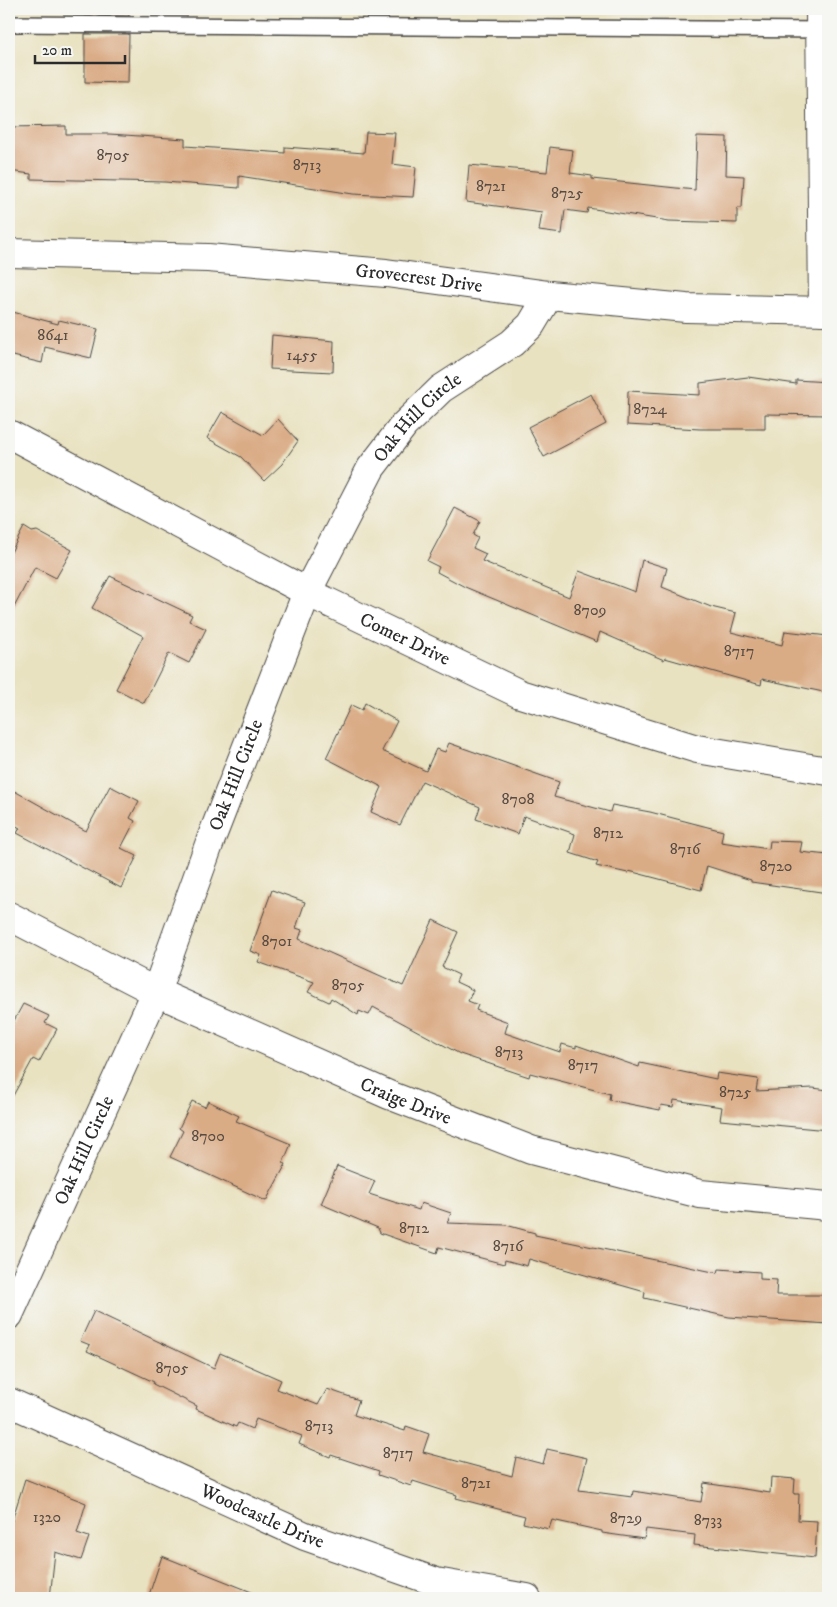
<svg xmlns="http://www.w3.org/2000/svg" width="837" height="1607" viewBox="0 0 837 1607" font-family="'IM FELL DW Pica',serif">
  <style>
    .building { fill: #daac86 }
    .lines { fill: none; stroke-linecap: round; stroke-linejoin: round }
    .lane-casing { stroke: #484642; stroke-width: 18 }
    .street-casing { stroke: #484642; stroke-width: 30 }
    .lane { stroke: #fff; stroke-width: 15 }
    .street { stroke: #fff; stroke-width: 28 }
    .labels { text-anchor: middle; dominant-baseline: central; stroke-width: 4; stroke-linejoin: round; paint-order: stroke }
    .number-label { font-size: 16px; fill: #574b42 }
    .street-label { font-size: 19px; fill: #2b2b2b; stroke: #f6f6f2 }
  </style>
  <rect width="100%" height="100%" fill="#f6f6f2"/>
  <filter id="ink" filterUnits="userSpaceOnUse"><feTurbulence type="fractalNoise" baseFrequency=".02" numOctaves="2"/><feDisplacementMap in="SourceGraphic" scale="10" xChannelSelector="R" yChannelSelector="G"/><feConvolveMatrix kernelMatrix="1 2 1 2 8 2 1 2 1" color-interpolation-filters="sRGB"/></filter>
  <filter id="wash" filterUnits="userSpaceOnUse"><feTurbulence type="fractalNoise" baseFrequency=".0096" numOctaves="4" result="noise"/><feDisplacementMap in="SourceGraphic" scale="20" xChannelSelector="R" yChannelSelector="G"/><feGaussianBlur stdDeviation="1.12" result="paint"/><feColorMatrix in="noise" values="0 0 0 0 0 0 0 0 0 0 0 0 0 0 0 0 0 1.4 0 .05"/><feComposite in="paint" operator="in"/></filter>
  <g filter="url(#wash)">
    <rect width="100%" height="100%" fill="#e9e2c1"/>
    <g id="blocks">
      <path class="building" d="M85,9h44v7l-44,-1z
        M85,34h44l-1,49 -43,-1z
        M66,126v8h43l76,5v7l100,7v-6l79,6 2,-21 29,1 -3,31 24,3 -3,30 -60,-3 -114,-18v12l-74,-6 -134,-3v-5l-22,-3v-44z
        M697,136l30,1 -1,38 18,1 -2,32h-5v15l-68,-2 -81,-13 -1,5 -22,-3 -3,24 -23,-3 3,-19 -76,-10 3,-37 78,7 3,-25 23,3 -3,23 22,3v3l103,11z
        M9,311l49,13 1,-4 39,9 -7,29 -46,-11 -3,16 -33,-8z
        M272,335l62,6 -1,31 -63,-3z
        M748,377l48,7v-4l32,2v33l-63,-1v15h-65l-73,-4 1,-34 72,4v-12z
        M591,394l15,30 -62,33 -16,-30z
        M222,412l41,23 15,-16 20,22 -16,23 -18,17 -23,-24 -34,-19z
        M455,508l25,13 -7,14 5,3 -5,10 13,6 -4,7 87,36 10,-26 56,21 7,-32 25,8 -5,19 49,20 25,6 -5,19 51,13 3,-14 43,5v57l-66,-14 -1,6 -96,-27 -1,2 -64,-28 -3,10 -132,-55 -28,-15 2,-5 -12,-6z
        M24,527l8,5 5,-1 35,19 -16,28 -21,-11 -26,50v-61z
        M110,576l82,39 -3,6 17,8 -17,34 -20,-10 -25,50 -28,-14 27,-53 -51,-28z
        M365,703l32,18 -15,30 44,20 10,-22 9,3 4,-9 110,39 -5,15 56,15 2,-7 38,7 73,19 -2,11 48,7 1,-8 32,1 -2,10 28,3v38l-77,-11v-2l-44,-14 -6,24 -72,-19 -1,2 -32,-7 2,-4 -28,-9 5,-19 -51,-18 -6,18 -42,-15 4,-12 -58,-26 -22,44 -29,-13 11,-25 -56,-29 25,-53 11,5z
        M110,786l29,15 -9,17 5,3 -14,27 16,8 -16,32 -104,-55 3,-5 -11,-6v-34l77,43z
        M272,890l33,12 -9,26 6,2 -3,9 104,47 30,-66 25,12 -16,35 17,8 -3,7 17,8 -5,11 10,4 -2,5 32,12 -3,11 55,19 2,-8 14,4v-3l63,22 1,-4 76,16 1,-6 41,6 -2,12 57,-3 15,2v40l-108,-10 2,-13 -48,-7 -1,7 -12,-2 -1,5 -51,-10 1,-6 -80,-21 -1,4 -69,-23 -87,-47 -4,8 -10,-4 -1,4 -27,-17 -2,4 -21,-10 6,-10 -56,-20 3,-7 -11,-4z
        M23,1004l26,12 -4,7 12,6 -18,33 -6,-3 -24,44v-73z
        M192,1101l13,6 3,-6 31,15 -3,5 55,23 -8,19 3,1 -20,37 -96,-44 13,-26 -4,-3z
        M337,1166l38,15 -6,13 50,16 2,-7 30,10 -4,10 59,2 29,8v2l183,38 1,-4 41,3v7l17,1 -1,15h52v29l-99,-7 -85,-19 1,-6 -116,-33 -2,7 -22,-6 -1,4 -65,-17 -2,6 -57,-20 -2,-5 -57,-24z
        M94,1311l120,57 6,-15 61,27 -4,9 41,16 9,-16 32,11 -5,15 51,16 1,-5 23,8 -6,18 89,24 4,-19 27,7 4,-15 40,9 -8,32 53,7 1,-6 68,11 3,-19 66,10 1,-16 24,2 -1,15h5l-1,26 19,1 -2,37 -121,-13 1,-10 -49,-6 -2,10 -42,-6v-2l-50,-11 -3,9 -26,-6 2,-7 -69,-18 1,-3 -44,-14 -2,5 -33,-11 1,-4 -48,-16 -1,2 -31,-13 3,-8 -46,-17 -4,10 -14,-6 -2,4 -40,-18 1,-3 -44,-22 1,-2 -67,-31 3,-6 -10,-4z
        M25,1479l61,24 -9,30 12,4 -8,23 -26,-8 -5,46h-41v-68z
        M162,1556l102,41 -1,1h-115z"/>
    </g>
  </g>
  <g filter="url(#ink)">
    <use href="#blocks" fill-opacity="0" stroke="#484642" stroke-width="1"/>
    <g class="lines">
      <defs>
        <path id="lane" d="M9,24l818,6"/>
        <g id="street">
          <path d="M820,9l3,302"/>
          <path id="s1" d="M9,253l199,5 178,15 163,22 137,13 142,3"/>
          <path id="s2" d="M9,434l298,158 213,102 177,55 131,22"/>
          <path id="s3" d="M9,916l147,76 233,103 142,55 169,44 128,12"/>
          <path id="s4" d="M9,1315l147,-323 55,-153 96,-247 64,-124 33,-43 37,-36 71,-46 19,-18 18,-30"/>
          <path id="s5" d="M9,1402l296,134 131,46 91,16"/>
        </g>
      </defs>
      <use href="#lane" class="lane-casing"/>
      <use href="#street" class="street-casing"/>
      <use href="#lane" class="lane"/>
      <use href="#street" class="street"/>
    </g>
  </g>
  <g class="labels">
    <g class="number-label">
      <text x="113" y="155">8705</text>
      <text x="307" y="165">8713</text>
      <text x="491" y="186">8721</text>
      <text x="567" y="193">8725</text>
      <text x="53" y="335">8641</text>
      <text x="302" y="355">1455</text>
      <text x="650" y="409">8724</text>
      <text x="590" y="610">8709</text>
      <text x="739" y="651">8717</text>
      <text x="518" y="799">8708</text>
      <text x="608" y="833">8712</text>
      <text x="685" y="849">8716</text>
      <text x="776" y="866">8720</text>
      <text x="277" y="941">8701</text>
      <text x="348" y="985">8705</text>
      <text x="509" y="1052">8713</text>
      <text x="583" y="1065">8717</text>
      <text x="735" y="1092">8725</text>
      <text x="208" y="1136">8700</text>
      <text x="414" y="1228">8712</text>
      <text x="508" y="1246">8716</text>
      <text x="172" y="1368">8705</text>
      <text x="319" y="1426">8713</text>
      <text x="398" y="1453">8717</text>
      <text x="476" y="1483">8721</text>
      <text x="47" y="1517">1320</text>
      <text x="626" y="1518">8729</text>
      <text x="708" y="1520">8733</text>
    </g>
    <g class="street-label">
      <text stroke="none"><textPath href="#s1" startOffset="411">Grovecrest Drive</textPath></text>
      <text stroke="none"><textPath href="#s4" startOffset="991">Oak Hill Circle</textPath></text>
      <text stroke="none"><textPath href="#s2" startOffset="446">Comer Drive</textPath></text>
      <text stroke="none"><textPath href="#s4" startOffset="586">Oak Hill Circle</textPath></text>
      <text stroke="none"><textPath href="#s3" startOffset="438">Craige Drive</textPath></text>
      <text stroke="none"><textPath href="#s4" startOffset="181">Oak Hill Circle</textPath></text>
      <text stroke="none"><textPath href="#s5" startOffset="278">Woodcastle Drive</textPath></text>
    </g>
  </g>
  <rect width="837" height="1607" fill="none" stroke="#f6f6f2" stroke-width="30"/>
  <path d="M35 55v8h90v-8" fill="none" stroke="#2b2b2b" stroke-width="2.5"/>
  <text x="42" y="55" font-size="15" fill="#2b2b2b" stroke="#f6f6f2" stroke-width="4" paint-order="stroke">20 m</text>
</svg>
